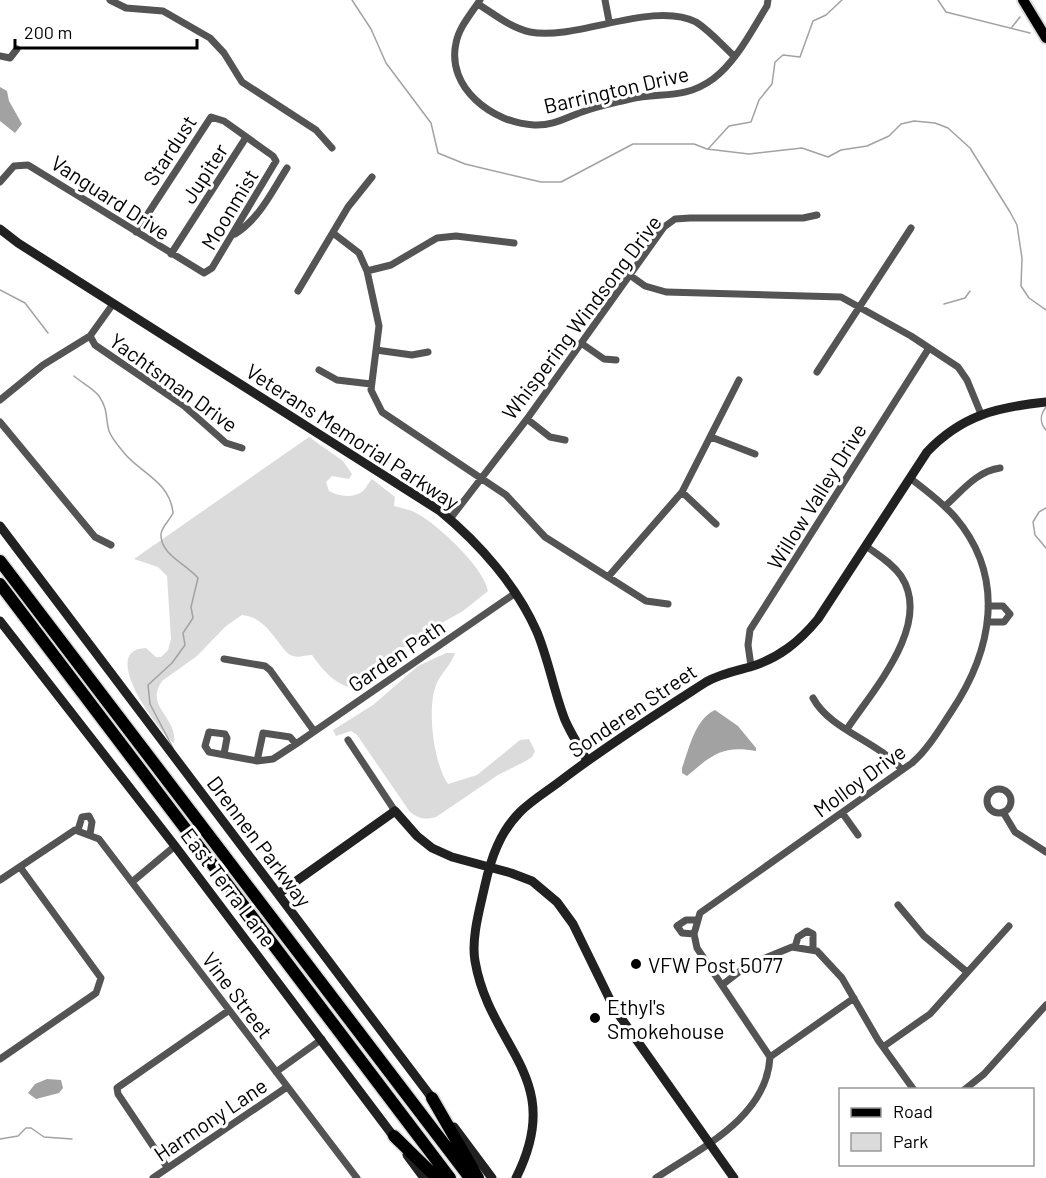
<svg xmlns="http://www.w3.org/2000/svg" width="1046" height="1178" viewBox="0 0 1046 1178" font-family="Barlow,sans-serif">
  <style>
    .green { fill: #dbdbdb }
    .water { fill: #a2a2a2 }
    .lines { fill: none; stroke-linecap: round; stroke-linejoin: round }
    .stream { stroke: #a2a2a2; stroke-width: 1.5 }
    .primary-casing { stroke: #dbdbdb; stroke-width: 14 }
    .highway-casing { stroke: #dbdbdb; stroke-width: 15 }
    .street { stroke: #545454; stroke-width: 7 }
    .secondary { stroke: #212121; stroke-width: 9 }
    .primary { stroke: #000; stroke-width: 10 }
    .highway { stroke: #000; stroke-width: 12 }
    .poi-dot { fill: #000; stroke: #fff; stroke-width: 2 }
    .labels { text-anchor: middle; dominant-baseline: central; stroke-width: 6; stroke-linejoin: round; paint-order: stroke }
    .street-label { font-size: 21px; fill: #000; stroke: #fff }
    .poi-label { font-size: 21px; fill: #000; stroke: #fff; text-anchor: start }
  </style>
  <rect width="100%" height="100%" fill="#fff"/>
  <path class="green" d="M309,437l34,24 9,13 -3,5 -17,-3 -6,6 3,9c9,5 24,8 34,0 4,-4 5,-8 9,-12l23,18 -1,9c6,2 13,3 18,5 23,10 72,56 76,80l-25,20 -48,27 -60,50c-20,-2 -33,-19 -43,-33 -6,0 -14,3 -19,1 -13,-3 -23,-39 -51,-41l-16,11 -29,30 -35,25c-18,26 16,36 12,62 -15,-11 -77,-94 -28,-95l10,9h5l7,-7 3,-11 -4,-63 -9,-9 -24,-8z
    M446,653h9c-4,12 -14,20 -19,32 -9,23 -3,77 12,99l29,-9 43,-35 9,-1 6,12 -3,6 -8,5 -26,13 -62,42c-11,3 -17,2 -26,-5l-53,-77 -6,-4 -15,5 -3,-6 40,-25 45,-39z"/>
  <path class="water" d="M0,87l7,4 2,10 13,23 -7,9 -15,-12z
    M715,710l23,16 18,22v3c-34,-6 -44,4 -69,25l-5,-3v-5c7,-19 13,-49 33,-58z
    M47,1079l14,1 2,8 -4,5 -23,6 -8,-6 7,-9z"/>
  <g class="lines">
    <path class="stream" d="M352,0l19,29 15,34 45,60 7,30 27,11 76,18h20l72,-38h61l13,5 42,5 53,-6 26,9 13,-7 26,-4 22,-10 12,-12 13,-3 21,2 13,5 22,20 40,64 7,13 5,33 -1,28 8,12 17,12
      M938,0l8,12 84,21
      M1012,27l8,-10
      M708,149l21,-23 22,-4 8,-22 13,-16 3,-22 8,-7 17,2 13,-36 13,-6 16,-15
      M0,290l25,13 23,30
      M944,304l21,-6 5,-7
      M74,376c8,7 19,12 25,20 10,15 6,22 10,35 3,8 11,17 16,23 16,19 45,28 48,59 -3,7 -11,13 -12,21 -1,21 26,30 37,44l-7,29 2,11 -10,15 2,12 -13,18 -24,22 2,19 23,44
      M1046,407c-6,8 -7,15 0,23
      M1046,508l-7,4 -6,10 2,13 11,13
      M0,1139l18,-3 8,-8h5l13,9 28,2"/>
    <defs>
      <path id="primary" d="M1023,0l23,38"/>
      <path id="highway" d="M0,561l470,617
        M0,584l450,594
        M432,1098l46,80
        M394,1136l43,42"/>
    </defs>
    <use href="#primary" class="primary-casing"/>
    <use href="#highway" class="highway-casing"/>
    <path class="street" d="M110,0l16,8 37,3 47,27 14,15 18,29 74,48 16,18
      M480,0c-9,14 -21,27 -24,43 -10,45 37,80 78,82 19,1 31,-7 48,-13 16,-6 32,-9 48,-13 32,-7 54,1 83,-20 23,-17 39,-49 54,-73l1,-6
      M605,0l4,21
      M478,4c16,10 33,24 52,28 46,9 123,-32 166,-10 14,9 26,23 38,34
      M0,56l10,2 7,-9
      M0,182l14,-16 14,-1 176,108 8,-5 64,-107 -3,-5 -49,-35 -13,-4 -75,115
      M333,233l26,20 8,18 12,55 -8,64 11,22 124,83 39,42 101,64 22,3
      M235,234c25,-16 36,-41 52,-66
      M171,254l74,-115
      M367,271l24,-6 46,-27 19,-2 58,7
      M631,276l14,10 21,6 175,5 70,39 47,31 9,13 14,34
      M298,291l50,-84 24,-30
      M90,336l5,9 88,60 43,38 16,5
      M581,343l23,16 12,1
      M376,350l36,5 16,-3
      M319,370l18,10 34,4
      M817,372l94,-144
      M0,400l43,-35 47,-29 23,-32
      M527,419l23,18 15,3
      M0,422l95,115 16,8
      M711,437l44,17
      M682,492l34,32
      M945,506c17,-15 32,-35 55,-38
      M450,519l77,-100 137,-192 11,-8 15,-1h113l14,-3
      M608,577l74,-85 57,-112
      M988,622h16l6,-8 -7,-8h-15
      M224,659l41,7 5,4 44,61
      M751,666l-3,-21 2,-15 179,-282
      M813,698c17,32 65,43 89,72
      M847,729c26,-39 86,-105 54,-153 -9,-13 -23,-21 -35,-30
      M348,740l47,71
      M296,744l-6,-7 -27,-4 -6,28 16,-2 23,-15 218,-150
      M224,754l3,-16 -2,-4 -16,-2 -4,14 4,6 48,9
      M987 801a12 12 0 1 1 24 0a12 12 0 1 1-24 0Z
      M1003,812l12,20 31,20
      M843,814l15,21
      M78,830l4,-13 7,-1 3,6 -2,12
      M0,880l75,-50 24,9 258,339
      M132,882l43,-36
      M898,905l26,31 43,36
      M694,934l-12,-1 -5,-7 9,-6h10
      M795,947l3,-10 9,-6 6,3v15
      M722,985l26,-20 44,-18 25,4 25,27 36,62 36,50
      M883,1047l47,-33 79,-88
      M770,1057l84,-59
      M0,1059l96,-66 5,-15 -81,-111
      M276,1072l46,-33
      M964,1090l20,-16 62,-69
      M167,1167l-49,-73 -1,-6 111,-77
      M153,1178l134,-91
      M656,1178c45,-30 111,-61 114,-121l-73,-109 -3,-14 6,-21 212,-150c16,-14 27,-33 39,-51 41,-61 56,-134 4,-195 -13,-15 -30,-27 -45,-39"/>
    <path class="secondary" d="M0,229l18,14 422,268c39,32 77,75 97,121 12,29 17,60 28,88 6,14 15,27 22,41
      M0,526l435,576
      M0,621l175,225 222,295
      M278,894l117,-83 22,25 15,12 20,9 59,16 21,8 25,21 16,22 41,84 120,170
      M454,1127l38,51
      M407,1155l17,23
      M516,1178c51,-101 -26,-129 -41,-217 -4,-23 5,-53 10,-76 6,-27 15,-53 35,-73 12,-12 29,-22 43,-33 46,-35 95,-66 143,-97 14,-8 29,-11 44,-15 29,-9 49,-25 68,-48l109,-167c35,-37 71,-45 119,-50"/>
    <use href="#primary" class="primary"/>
    <use href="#highway" class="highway"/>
  </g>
  <g class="poi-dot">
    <circle cx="636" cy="964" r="6"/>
    <circle cx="595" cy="1018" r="6"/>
  </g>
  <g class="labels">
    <g class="street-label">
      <text transform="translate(616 89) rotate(-13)">Barrington Drive</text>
      <text transform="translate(169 150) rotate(-57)">Stardust</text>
      <text transform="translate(204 173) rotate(-57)">Jupiter</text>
      <text transform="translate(111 197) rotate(33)">Vanguard Drive</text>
      <text transform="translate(229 209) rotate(-59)">Moonmist</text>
      <text transform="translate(581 317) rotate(-53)">Whispering Windsong Drive</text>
      <text transform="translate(174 382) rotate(36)">Yachtsman Drive</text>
      <text transform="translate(353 436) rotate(33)">Veterans Memorial Parkway</text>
      <text transform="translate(816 496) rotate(-58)">Willow Valley Drive</text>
      <text transform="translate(396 655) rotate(-34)">Garden Path</text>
      <text transform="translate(632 710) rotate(-34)">Sonderen Street</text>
      <text transform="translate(859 780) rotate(-36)">Molloy Drive</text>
      <text transform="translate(260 841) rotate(53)">Drennen Parkway</text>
      <text transform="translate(229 887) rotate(53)">East Terra Lane</text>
      <text transform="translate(238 995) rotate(53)">Vine Street</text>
      <text transform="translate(210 1119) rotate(-34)">Harmony Lane</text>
    </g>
    <g class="poi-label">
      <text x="648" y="964">VFW Post 5077</text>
      <text x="607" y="1006">Ethyl's<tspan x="607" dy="24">Smokehouse</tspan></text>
    </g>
  </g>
  <rect x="839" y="1088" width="195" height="78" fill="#ffffff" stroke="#999999" stroke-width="1.5"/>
  <rect x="851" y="1108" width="30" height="9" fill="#000000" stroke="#999999" stroke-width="1.5"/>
  <text x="893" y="1118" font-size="18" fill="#000000">Road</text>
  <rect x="851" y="1133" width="30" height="18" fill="#dbdbdb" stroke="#999999" stroke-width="1.5"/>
  <text x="893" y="1148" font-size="18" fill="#000000">Park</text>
  <path d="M15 39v9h182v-9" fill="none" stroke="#000000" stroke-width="3"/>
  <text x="24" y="39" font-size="18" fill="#000000" stroke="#ffffff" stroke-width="4.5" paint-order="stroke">200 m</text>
</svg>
